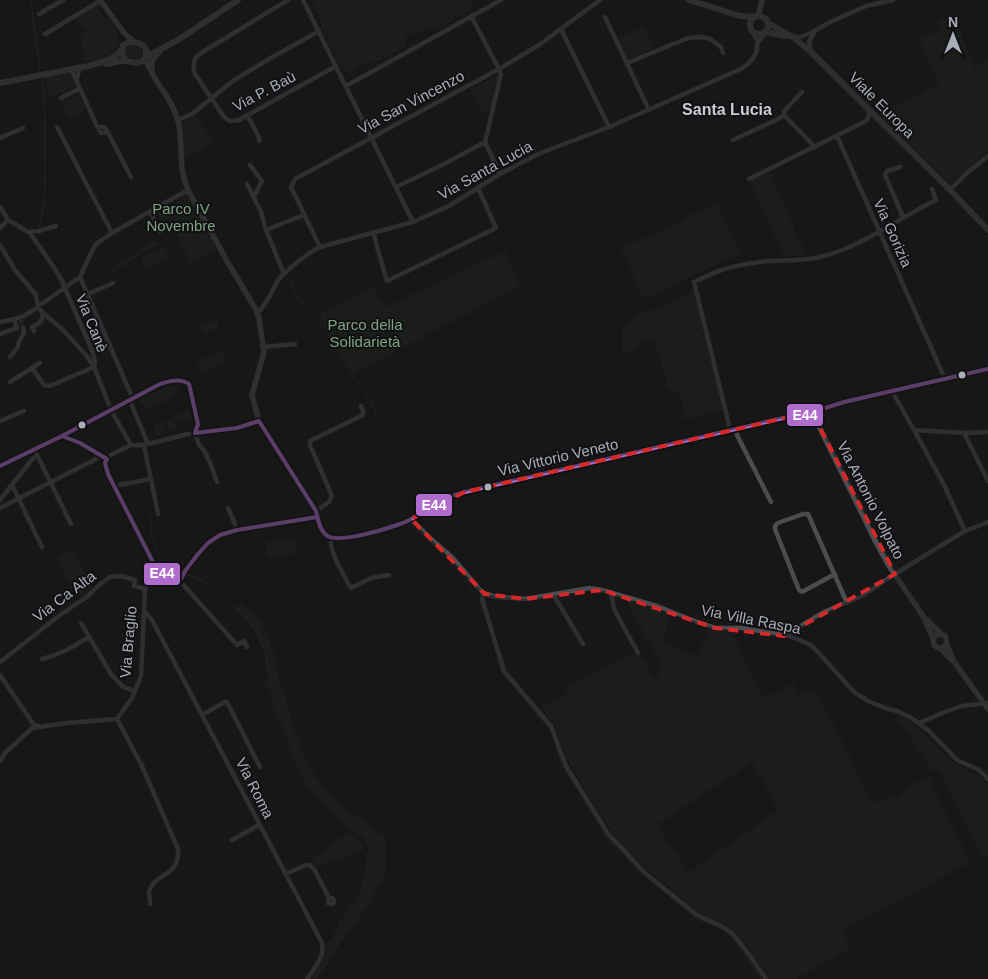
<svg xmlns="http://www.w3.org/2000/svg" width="988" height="979" viewBox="0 0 988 979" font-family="Arial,sans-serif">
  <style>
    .green { fill: #1d241e; fill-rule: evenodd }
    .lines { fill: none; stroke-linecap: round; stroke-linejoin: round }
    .stream { stroke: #2a3239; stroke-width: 1 }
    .minor-tunnel { stroke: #343537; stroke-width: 4.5; stroke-dasharray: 4.5 2; stroke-linecap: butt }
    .minor { stroke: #4b4c50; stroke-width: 4.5 }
    .tertiary { stroke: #4b4c50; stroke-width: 5.5 }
    .secondary { stroke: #4a4a4e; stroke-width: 6 }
    .bus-1-casing { stroke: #111113; stroke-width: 8 }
    .bus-1 { stroke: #b06ccc; stroke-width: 4 }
    .marked { fill: none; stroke: #d62828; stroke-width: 4; stroke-dasharray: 10 6; stroke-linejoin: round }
    .bus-dot { fill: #a8adb8; stroke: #111113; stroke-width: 2 }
    .labels { text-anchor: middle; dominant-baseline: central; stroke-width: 4; stroke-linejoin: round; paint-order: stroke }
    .street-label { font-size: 15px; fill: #a8adb8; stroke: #111113 }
    .park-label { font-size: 15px; fill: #7fa381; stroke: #111113 }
    .neighbourhood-label { font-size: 16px; font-weight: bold; fill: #c9ccd4; stroke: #111113 }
    .line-badge { stroke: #111113; stroke-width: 2 }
    .badge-label { font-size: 14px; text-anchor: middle; font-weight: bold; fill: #fff }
  </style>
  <rect width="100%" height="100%" fill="#171717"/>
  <path class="green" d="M311,0h160l2,9 -27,15 -41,12 2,10 -27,15 -25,6 1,3 -6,3 -5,-1 -2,-3 2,-1h-3l-20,-40 -3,-13z
    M96,5c3,3 5,9 9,13 2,2 5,2 6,4 12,15 10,33 -10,36l-1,2 -15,2 -5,-26 5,-4 -10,-15z
    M954,15l20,53 14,-9v92l-4,3 -34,31 -71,-71 39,-18 21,-13 -21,-46 22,-6 -2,-10z
    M644,26l10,22 -25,12 -11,-22z
    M130,45c7,0 12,2 13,9l-5,5 -9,-1 -3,-3v-7z
    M70,73l5,13 -25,12 -2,-6 -3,-15z
    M497,75l1,2 -9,35 -7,-1 -11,-22z
    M78,95l7,14 -15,9 -9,-16z
    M193,115h3l5,9 13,16 -31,21 -2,-39z
    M769,172l37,82 -22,3 -34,-76z
    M187,195l30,55 -26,13 -17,-33 -10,-1 -7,-17z
    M717,203l23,51 -96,45 -23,-51 65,-28 -1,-2z
    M156,240l2,4 -46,29 -2,-3z
    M164,246l6,12 -24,11 -5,-12z
    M506,251l14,35 -166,87c-15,-18 -24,-38 -35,-59l53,-27 13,20z
    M694,291l29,118 -39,11 -3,-23 -13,-10 -14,-48 -15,2v9l-17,4v-25l21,-21 2,5z
    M216,319l3,8 -15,7 -3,-7z
    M221,350l5,12 -24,11 -5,-12z
    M178,383l3,1 -10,15 -24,11 -9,-10 2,-2 33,-14z
    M187,407h1l4,16 -19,-6 15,-7z
    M165,420c7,-2 12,5 13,11h-2v-1l-6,1v2h-1z
    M163,421l4,13 -11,3 -3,-12z
    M294,538l2,15 -28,5 -2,-16z
    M72,550l15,26 1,7 2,2 4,2v2l-14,11 -23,-42z
    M626,600l44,14 -7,28 34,14 12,-27 11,2h13l6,17 24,50 31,-15 4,12 17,-6 30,57 25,57 27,-7 9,-7 22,-14 42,87 -58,32 -70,36 8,18 -53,31h-29l-22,-35 -12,-12 -9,-7 -21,-8 -9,-7 -66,-57 -13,-13 -47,-77 -13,-35 -15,-21 26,-14 -1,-6 71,-35 19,27 6,-12zM752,762l26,48 -89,62 -32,-47z
    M241,603l18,16 11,23 5,15 6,29 6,15 7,28 5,11 4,13 11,20 8,12 15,17 36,26 10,7 2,4 1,13 -1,25 -3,7 -6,7 -22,36 -12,12 -14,25 -11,15h-8c7,-11 17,-22 16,-36l6,-4 3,-7 4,-7 1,-4 8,-9 13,-21 4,-20 2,-3 2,-21 -6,-10 -25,-18 -13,-16 -18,-18 -8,-14 -12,-34 -11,-22 -3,-11v-9l-7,-10 -1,-5 4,1c-3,-31 -9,-50 -33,-72z
    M898,715l12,5 40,40 15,9 15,7 8,8v72l-2,1 -5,-1 -43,-87 -5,3 -37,-56z
    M349,832l11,11 4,7 -49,17 -4,-7z"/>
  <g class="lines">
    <path class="stream" d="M31,0v1
      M31,3l9,66
      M39,228c8,-28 6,-57 6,-86 0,-21 0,-41 -3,-62
      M286,278l5,5 3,8 7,9 4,8 14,12 6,8 16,30 20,28
      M363,388l9,15 5,15
      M150,514c2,27 3,41 28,56
      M410,524l8,8
      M420,534l14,12
      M437,549c15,13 30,28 37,46
      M186,574l22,9 22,19 22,22 7,12 6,15 7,32 22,63 13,29 9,12 23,24 36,28c9,10 3,25 0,37 -3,7 -4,15 -8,22 -14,29 -38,52 -53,81
      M496,658l6,13
      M504,674l7,10
      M514,687l37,44
      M556,746l7,20 17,28 28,45 13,15 20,18
      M646,876l48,41c10,6 22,8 31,15 4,2 7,6 10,9
      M739,946l22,33"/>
    <path class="minor-tunnel" d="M20,320l3,7"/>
    <path class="minor" d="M288,0l-87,53c-8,5 -9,12 -6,21l29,43 6,4 9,-1 97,-54
      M303,0l110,222
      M39,14l24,-14
      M471,16l28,53 2,5 -16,68 15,32
      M605,17l44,93
      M561,29l48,98
      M752,31l6,11
      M45,34l55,-33
      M793,37h7l11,-4 19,-11 36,-16 27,-6
      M811,51l-2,-9 5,-9
      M627,63l61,-25 13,-1 9,2 11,8 2,6
      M71,69l26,57 2,1h5l2,2 25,48
      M77,82v-4l3,-11
      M346,86l155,-86
      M802,92l-18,19v4l31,32
      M61,98l18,-9
      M247,115l12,22v4
      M178,120l15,-7 40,-32 36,-22 50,-28
      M57,127l55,106
      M99,127v3l2,3 7,-1
      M837,136l108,243
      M0,138l23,-10
      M733,140l45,-21 6,-4
      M250,165l12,16 -8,16
      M900,167l-13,4 -2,4 18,42
      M749,179l115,-57 3,-2 3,-8
      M247,184l14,28 5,18
      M396,187l46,-22 43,-23
      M950,190l17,-17 21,-17
      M0,207l8,13 22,13 25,36 7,12 31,72 2,9 -1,5
      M150,211l10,21
      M0,228l8,-8
      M28,232l11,-1 17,-5
      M374,233l3,14 10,34 109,-53 -18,-40
      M0,245l15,25 21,25 2,12 5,6 20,17 23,25 8,12 17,43 20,35
      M320,247l-29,-60 4,-8 204,-110 40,-24 61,-45
      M284,274l-18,-44 38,-15
      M80,277l12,-26 4,-7 16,-11 76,-43
      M80,277l53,122
      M88,294l25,-11
      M38,305l5,-2 37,-26
      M258,313c9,-9 14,-23 21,-34 6,-8 32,-28 41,-32l93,-25 36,-16 51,-32 38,-20 71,-27 132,-58 10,-8 5,-8 2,-11 7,-9
      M0,322l14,-3
      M34,331l-2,-4 9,-5 2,-9
      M0,334l17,-6 -3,-9 10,-3 14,-9
      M264,347l31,-3
      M10,357l8,-10 1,-5 5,-10 -1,-5
      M40,363l-8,5 12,17 6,1 44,-19
      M10,382l22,-14
      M892,391l22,39 50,3 24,-1
      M130,401l18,43
      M0,421l24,-10
      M735,428l2,7 34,67
      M730,429l-36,-147c9,-4 18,-9 28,-12 13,-5 30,-7 45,-9 16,-1 37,0 53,-4 42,-10 77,-38 116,-57l-4,-11
      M914,430l30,55 21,46
      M964,433l24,48
      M62,436l98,-52 12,-3 11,-1 6,4 9,40 -2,12 3,9c9,7 14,27 18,37
      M144,445l14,69
      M34,449l37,75
      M107,459l4,-4 20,-10h13l44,-11 42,-6 25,-4 4,-3
      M12,485l30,62
      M114,486l37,-7
      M0,500l30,-38 4,-4
      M0,508l92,-47 5,-3 1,-3 -1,-3
      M228,508l9,21
      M316,511l13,-9 3,-6 -22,-51v-4l53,-26v-4l-2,-5
      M411,519l20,20 21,18 28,33 3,3 13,4 29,2 65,-11 12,2 55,16 40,16 18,6h26l48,8 20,8 7,6 38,42 14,9 17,7 12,3 13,6 19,14 28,29 22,10 9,9
      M331,538c-2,15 13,37 20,50l20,-10 18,-3
      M835,574l-33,18 -3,-2 -24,-61v-3l3,-3 25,-9h5l39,89
      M180,581l57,64 7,-4 3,6
      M611,592l3,17 24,44
      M483,593l-1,6 22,72 47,55 15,40 43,69 36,38 52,42 26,12 10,7 15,19 18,26
      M553,594l30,50
      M144,611l8,9 169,321c6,14 -7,27 -14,38
      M81,623l30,51 12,13 12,4
      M789,636l4,-5 11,-7 22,-13 36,-15 36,-24 67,-41 23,-9
      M42,659c18,-4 32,-13 47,-22
      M0,662l60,-47 28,-19 11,-11 11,-8 12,-1 13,4 -1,6 11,3
      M0,675l34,50 4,1
      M202,715l23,-13h2l33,65
      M117,719l24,45 37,85c2,29 -23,23 -29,42 0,4 1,9 1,13
      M919,723l23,-10 20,-7 26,-3
      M0,761l5,-8 27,-25 34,-5 51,-4 15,-21 9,-22 4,-87c4,-9 7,-15 17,-16
      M232,840l27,-15
      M286,874l20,-9h4l4,4 15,29h3l2,2v3l-2,1 -4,-1v-3l1,-2"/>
    <path class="tertiary" d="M100,0l24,33 10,9
      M758,16l4,-16
      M145,59c3,7 7,14 11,21 8,13 18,25 22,41 6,24 -1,44 10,69l39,71 28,47 4,10 5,34 -12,43 7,26 47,73 10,17 3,15 6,9 6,3 7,1 32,-6 35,-11 40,-23 20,-7 331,-77h11c2,-5 6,-7 10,-3l5,-3 22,-7 144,-33
      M152,69v-8l8,-10
      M816,420l60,122 13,24 34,50 10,22
      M0,466l62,-30c16,4 31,14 45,23l-2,4 3,11 47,92c7,7 14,16 25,15 2,-7 7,-14 12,-20 7,-10 17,-20 28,-26 11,-5 23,-6 35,-8 20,-3 41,-5 62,-10
      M162,573l16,2 3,2
      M926,619l14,14
      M947,644c-4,5 -9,5 -13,1l-1,-7 5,-4c11,0 7,4 9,12 2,4 4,9 6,13
      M940,648l15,15 33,46"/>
    <path class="secondary" d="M689,0l51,16 14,1
      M750 25a9 9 0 1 1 18 0a9 9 0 1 1-18 0Z
      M768,23l25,14 19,16 138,137 38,40
      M766,32l20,4
      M146,57l32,-17 60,-40
      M106,64c6,-1 12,-3 18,-3 9,0 13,5 21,-2l1,-5v-5c-6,-8 -15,-9 -23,-4 -2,6 -1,11 3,16
      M0,83l88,-17 18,-5 11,-6 5,-6"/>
    <defs>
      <path id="bus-1" d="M62,436l18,7 27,16 -2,4 3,11 47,92c7,8 14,15 25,15l5,-10 13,-17 10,-11 12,-8 17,-5 80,-13
        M0,466l62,-30 98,-52c10,-3 20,-6 29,0l9,40 -3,9 42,-5 22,-7 57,90c2,8 3,18 10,24 11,10 63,-7 77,-12 14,-6 27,-16 40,-23 7,-4 15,-6 22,-8l331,-77h11l4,-5h3l3,2 5,-3 22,-7 144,-33"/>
    </defs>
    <use href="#bus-1" class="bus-1-casing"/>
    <use href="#bus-1" class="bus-1"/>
  </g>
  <path d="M0 0H988V979H0ZM802,414l5,1 1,8 8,-3 79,154 -111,62 -69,-8 -113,-38 -77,9 -40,-5 -74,-75 54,-27z" fill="#171717" fill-opacity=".55" fill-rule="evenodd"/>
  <path class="marked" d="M802,414l5,1 1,8 8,-3 79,154 -111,62 -69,-8 -113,-38 -77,9 -40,-5 -74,-75 54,-27z"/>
  <g class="bus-dot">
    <circle cx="962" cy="375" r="4.5"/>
    <circle cx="82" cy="425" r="4.5"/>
    <circle cx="488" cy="487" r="4.5"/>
  </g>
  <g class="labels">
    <g class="street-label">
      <text transform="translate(264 91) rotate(-28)">Via P. Baù</text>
      <text transform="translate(411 102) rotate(-28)">Via San Vincenzo</text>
      <text transform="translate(882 105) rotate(45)">Viale Europa</text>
      <text transform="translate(485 170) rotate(-29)">Via Santa Lucia</text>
      <text transform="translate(893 233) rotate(66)">Via Gorizia</text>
      <text transform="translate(92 323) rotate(68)">Via Canè</text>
      <text transform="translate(558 457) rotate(-13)">Via Vittorio Veneto</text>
      <text transform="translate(871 500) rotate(63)">Via Antonio Volpato</text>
      <text transform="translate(64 596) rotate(-37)">Via Ca Alta</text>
      <text transform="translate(751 619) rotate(11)">Via Villa Raspa</text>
      <text transform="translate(128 642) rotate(-85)">Via Braglio</text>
      <text transform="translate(255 788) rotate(63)">Via Roma</text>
    </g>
    <g class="park-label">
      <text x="181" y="208">Parco IV<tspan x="181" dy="17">Novembre</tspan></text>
      <text x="365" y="324">Parco della<tspan x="365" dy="17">Solidarietà</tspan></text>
    </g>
    <g class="neighbourhood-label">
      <text x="727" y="109">Santa Lucia</text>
    </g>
  </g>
  <g class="line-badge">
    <rect x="786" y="403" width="38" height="24" rx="5" fill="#b06ccc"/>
    <rect x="415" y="493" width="38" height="24" rx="5" fill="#b06ccc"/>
    <rect x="143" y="562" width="38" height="24" rx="5" fill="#b06ccc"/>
  </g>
  <g class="badge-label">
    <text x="805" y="420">E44</text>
    <text x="434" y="510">E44</text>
    <text x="162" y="578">E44</text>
  </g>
  <g transform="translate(953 35)" stroke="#111113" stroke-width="4" paint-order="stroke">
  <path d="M0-4L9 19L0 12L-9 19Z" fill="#a8adb8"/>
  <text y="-8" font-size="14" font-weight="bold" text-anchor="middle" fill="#a8adb8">N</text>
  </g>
</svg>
